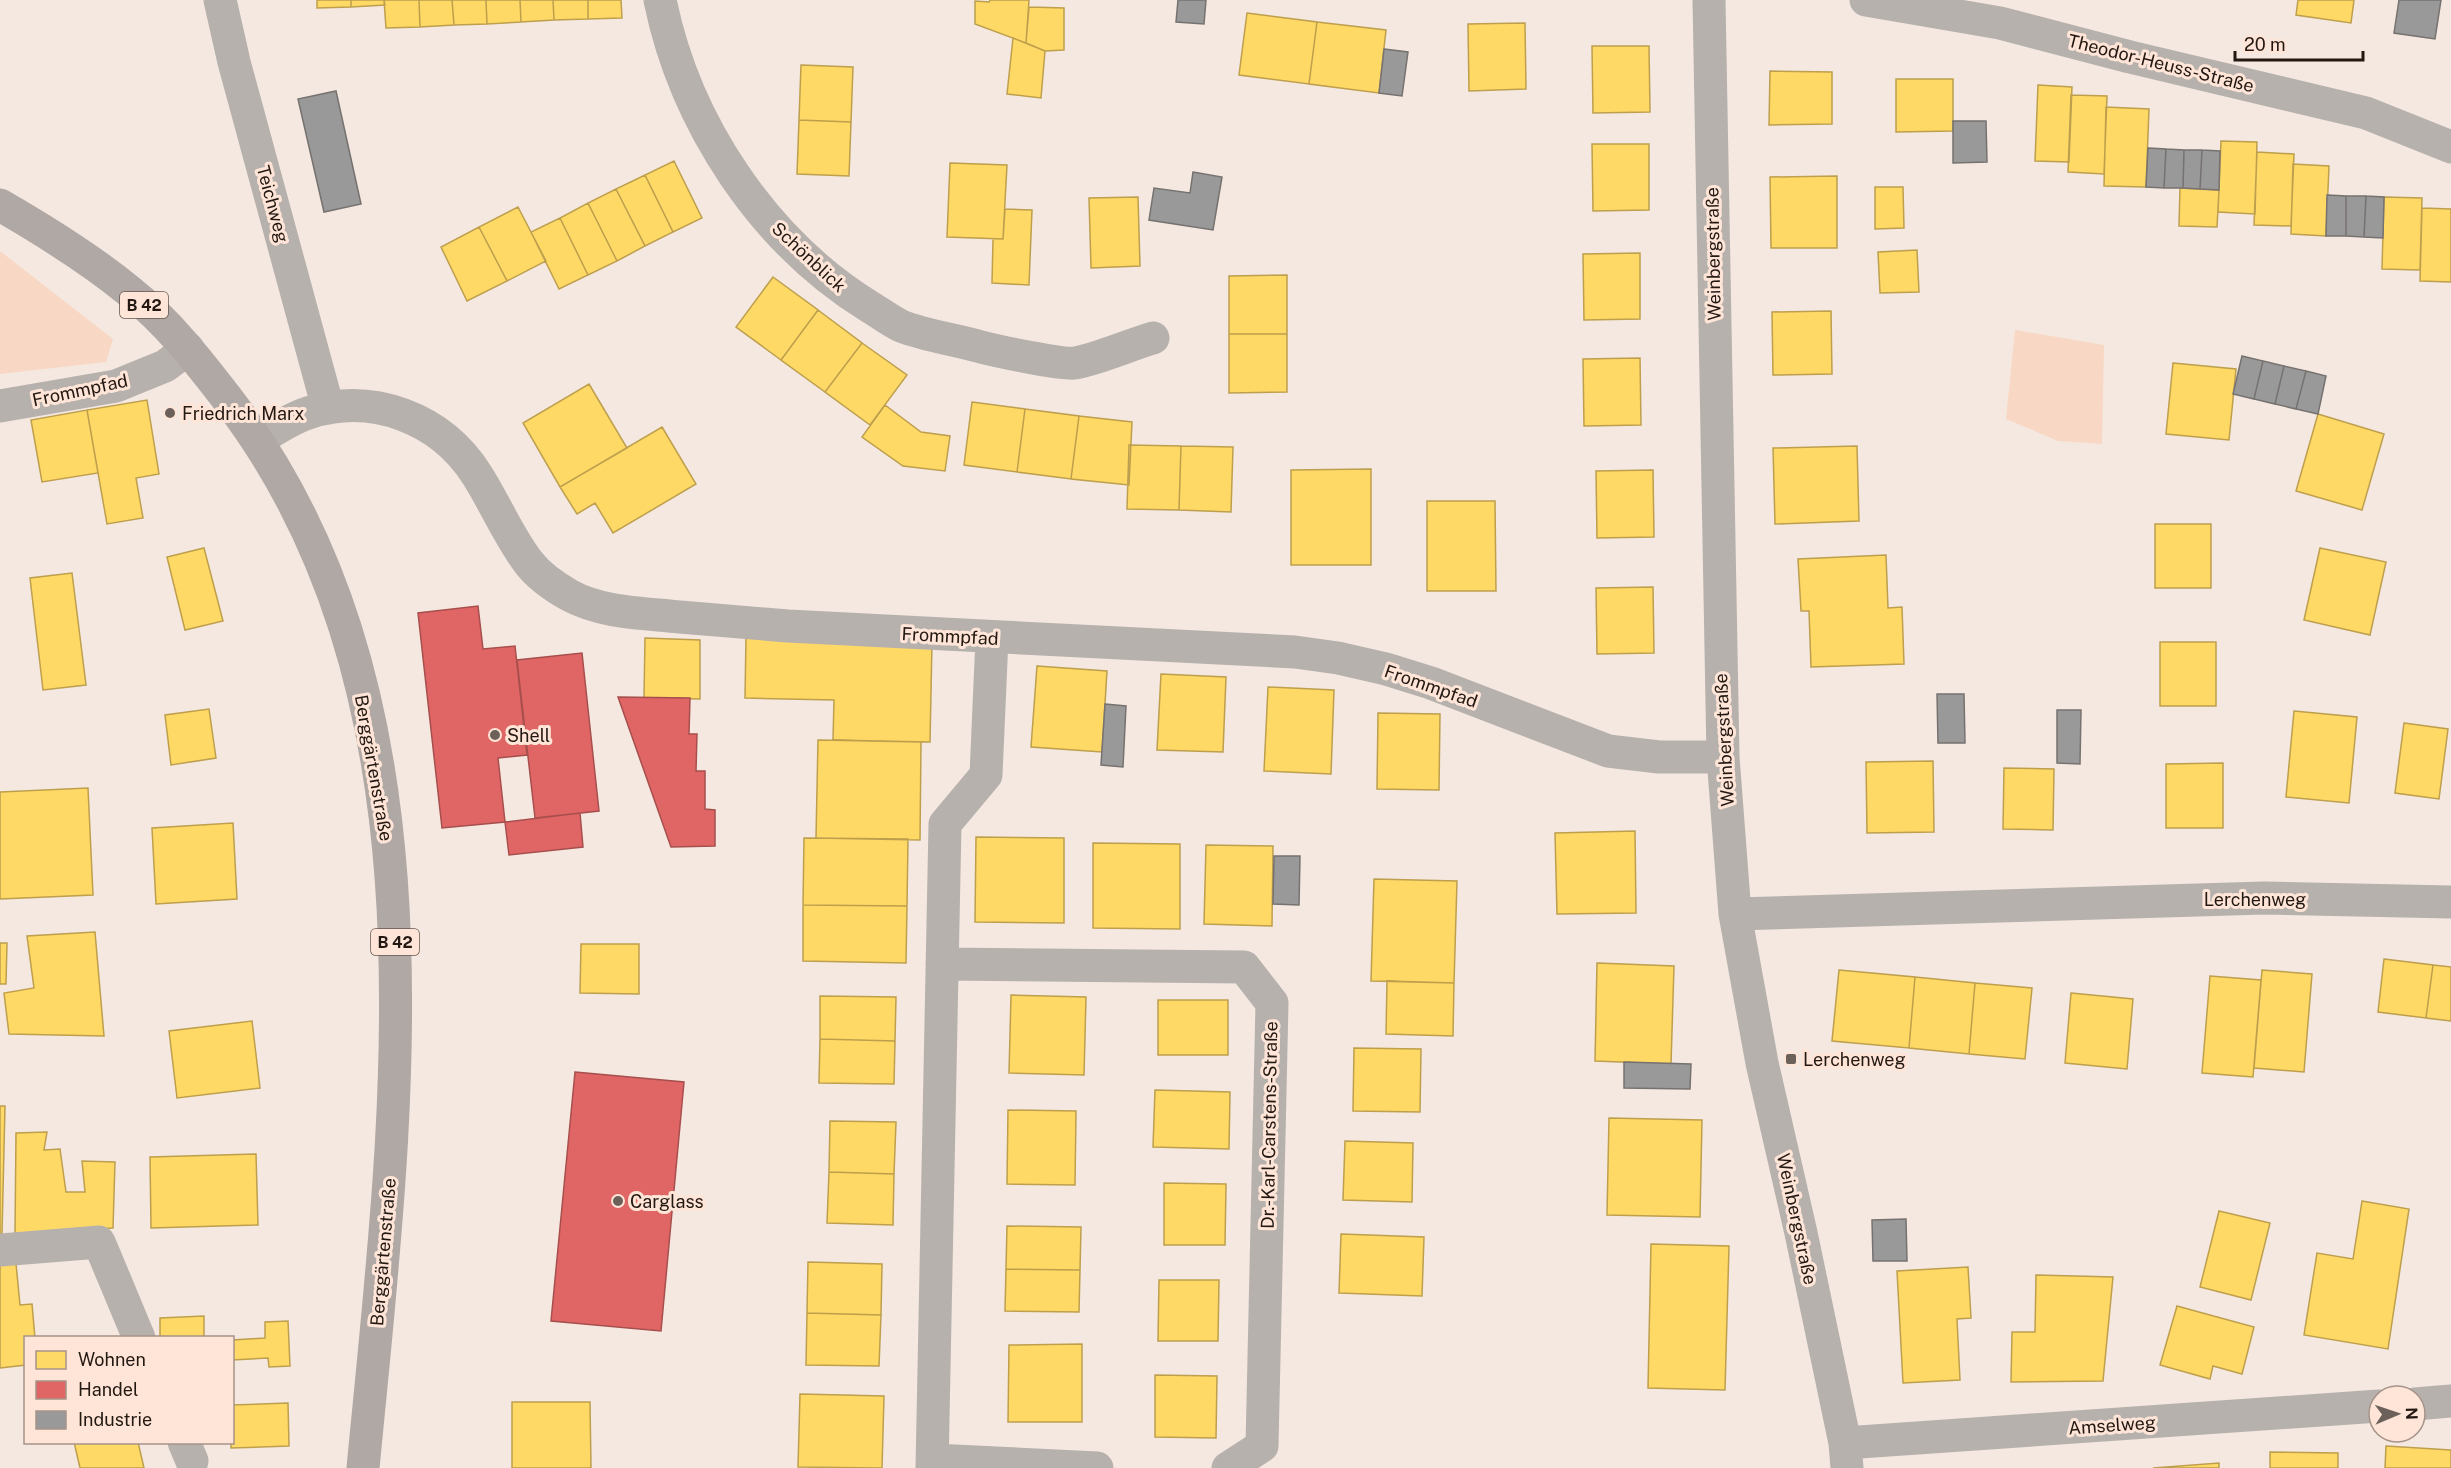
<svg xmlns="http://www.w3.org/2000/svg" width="2451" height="1468" viewBox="0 0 2451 1468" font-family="'Public Sans',sans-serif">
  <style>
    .green { fill: #f8d8c4 }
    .homes { fill: #ffd966; stroke: #bd9f4d; stroke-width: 1.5 }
    .shops { fill: #e06666; stroke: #a74f4d; stroke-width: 1.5 }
    .industry { fill: #999; stroke: #767270; stroke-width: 1.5 }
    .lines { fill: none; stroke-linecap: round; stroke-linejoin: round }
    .minor { stroke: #b6b1ad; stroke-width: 33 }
    .tertiary { stroke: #b6b1ad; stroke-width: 33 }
    .primary { stroke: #b0a8a4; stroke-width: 33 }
    .poi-dot { fill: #6c615a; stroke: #fee5d7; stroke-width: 2 }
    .labels { text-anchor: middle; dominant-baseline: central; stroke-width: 6; stroke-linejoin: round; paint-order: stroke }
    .shield { fill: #fee5d7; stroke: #65564d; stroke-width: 1.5 }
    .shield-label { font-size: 16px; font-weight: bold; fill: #231812 }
    .street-label { font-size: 18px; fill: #231812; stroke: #fee5d7 }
    .poi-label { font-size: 18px; fill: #231812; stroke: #fee5d7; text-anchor: start }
  </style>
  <rect width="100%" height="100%" fill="#f5e8e0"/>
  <path class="green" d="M0,251l113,88 -7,23 -106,12z
    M2015,330l89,15 -2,99 -44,-3 -52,-22z"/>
  <path class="homes" d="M317,0h34v7l-34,1z
    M351,0h33l1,5 -34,2z
    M384,0h35l1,27 -34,1z
    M419,0h33l2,25 -34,2z
    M452,0h34l1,24 -33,1z
    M486,0h34l1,22 -34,2z
    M520,0h33l1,20 -33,2z
    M553,0h35v19l-34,1z
    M588,0h33l1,18 -34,1z
    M990,0h39l-3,43 -51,-19v-23l14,1z
    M2298,0h56l-3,23 -55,-8z
    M1029,7l35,1v42l-19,1 -19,-8z
    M1247,13l70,9 -8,62 -70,-9z
    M1317,22l69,8 -7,63 -70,-9z
    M1525,23l1,66 -57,2 -1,-67z
    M1013,38l32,13 -4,47 -34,-4z
    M1592,46h57l1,66 -57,1z
    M801,65l52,2 -2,55 -52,-2z
    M1770,71l62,1v52l-63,1z
    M1896,79h57v52l-57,1z
    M2038,85l34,2 -3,75 -34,-1z
    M2071,95l36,1 -3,78 -36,-2z
    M2106,107l43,2 -3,78 -42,-1z
    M799,120l52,2 -2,54 -52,-2z
    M2221,141l36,1 -2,72 -37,-2z
    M1592,144h57v66l-56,1z
    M2257,152l37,2 -3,72 -37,-1z
    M674,161l28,57 -29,14 -28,-57z
    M950,163l57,2 -4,74 -56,-2z
    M2293,164l36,2 -3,70 -35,-2z
    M645,175l28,57 -28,14 -29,-57z
    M1837,176v72h-66l-1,-71z
    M1875,187h28l1,41 -29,1z
    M2180,188l39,2 -2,37 -38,-1z
    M616,189l29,57 -28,15 -29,-58z
    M1138,197l2,69 -49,2 -2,-70z
    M2384,197l38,1 -2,72 -38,-1z
    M588,203l29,58 -29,14 -28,-57z
    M518,207l28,54 -39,20 -28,-54z
    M2422,208l29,1v73l-31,-1z
    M1005,209l27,1 -3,75 -37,-2 1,-44h10z
    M560,218l28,57 -29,14 -28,-57z
    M479,227l28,54 -40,20 -26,-54z
    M1917,250l2,42 -39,1 -2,-41z
    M1640,253v66l-56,1 -1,-66z
    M1287,275v59h-58v-58z
    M773,277l45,33 -37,50 -45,-33z
    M818,310l44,33 -37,49 -44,-32z
    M1831,311l1,63 -59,1 -1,-63z
    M1229,334h58v58l-58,1z
    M862,343l45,32 -37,50 -45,-33z
    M1640,358l1,67 -57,1 -1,-67z
    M2173,363l63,6 -7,71 -63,-6z
    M589,384l38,64 -67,39 -37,-64z
    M147,400l12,74 -23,4 7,40 -36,6 -20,-114z
    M972,402l53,7 -8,63 -53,-7z
    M885,405l36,27 29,4 -5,35 -42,-5 -41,-29z
    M1025,409l54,7 -8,63 -54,-7z
    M87,410l11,63 -56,9 -11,-62z
    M2318,414l66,20 -22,76 -66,-19z
    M1079,416l53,6 -3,63 -58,-6z
    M662,427l34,57 -83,49 -18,-30 -18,11 -17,-27z
    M1129,445l52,1 -2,64 -52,-1z
    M1181,446l52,1 -2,65 -52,-2z
    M1857,446l2,75 -84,3 -2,-76z
    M1371,469v96h-80v-95z
    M1653,470l1,67 -57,1 -1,-67z
    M1427,501h68l1,90h-69z
    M2155,524h56v64h-56z
    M204,548l19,73 -38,9 -18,-73z
    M2320,548l66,14 -16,73 -66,-15z
    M1886,555l2,53 14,-1 2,57 -93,3 -2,-56h-8l-3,-52z
    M72,573l14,112 -43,5 -13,-112z
    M1653,587l1,66 -57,1 -1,-66z
    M746,637l186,5 -2,100 -97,-2 1,-40 -89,-2z
    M645,638l55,2v59l-56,-1z
    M2160,642h56v64h-56z
    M1037,666l70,5 -5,81 -71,-5z
    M1161,674l65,3 -3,75 -66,-2z
    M1268,687l66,3 -3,84 -67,-3z
    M209,709l7,49 -45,7 -6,-50z
    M2294,711l63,6 -8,86 -63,-6z
    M1378,713l62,1 -1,76 -62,-1z
    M2404,723l44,6 -9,70 -44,-6z
    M818,740l103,2 -1,98 -104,-2z
    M1933,761l1,71 -67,1 -1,-71z
    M2223,763v65h-57v-64z
    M2004,768l50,1 -1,61 -50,-1z
    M88,788l5,107 -93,4v-107z
    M233,823l4,76 -81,5 -4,-76z
    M1635,831l1,82 -79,1 -2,-81z
    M976,837l88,1v85l-89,-1z
    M804,838l104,1 -1,67 -104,-1z
    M1093,843l87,1v85l-87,-1z
    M1206,845l67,1 -1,80 -68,-2z
    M1374,879l83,2 -3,102 -83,-2z
    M803,905l104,1 -1,57 -103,-2z
    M95,932l9,104 -95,-2 -5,-41 30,-5 -7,-52z
    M0,943h7l-1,41h-6z
    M581,944h58v50l-59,-1z
    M2384,959l49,6 -7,53 -48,-6z
    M1597,963l77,3 -3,98 -76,-3z
    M2433,965l18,2v54l-25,-3z
    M1839,970l76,7 -6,71 -77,-7z
    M2262,970l50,4 -8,98 -50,-4z
    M2210,976l51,4 -8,97 -51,-4z
    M1915,977l60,6 -6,71 -60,-6z
    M1387,981l67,2 -1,53 -67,-2z
    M1975,983l57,5 -7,71 -56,-5z
    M2071,993l62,6 -6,70 -62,-6z
    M1011,995l75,2 -2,78 -75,-2z
    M820,996l76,1 -1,44 -75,-2z
    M1158,1000h70v55h-70z
    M252,1021l8,67 -83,10 -8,-67z
    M820,1039l75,2 -1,43 -75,-1z
    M1354,1048l67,1 -1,63 -67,-1z
    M1155,1090l75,2 -1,57 -76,-2z
    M0,1106h5l-3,128h-2z
    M1008,1110l68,1 -1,74 -68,-1z
    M1609,1118l93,2 -2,97 -93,-2z
    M830,1121l66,1 -2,52 -65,-2z
    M47,1132l-3,18 16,-1 6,43h19l-3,-31 33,1 -2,66 -98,6 1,-101z
    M1345,1141l68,2 -1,59 -69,-2z
    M256,1154l2,71 -107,3 -1,-71z
    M829,1172l65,2 -1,51 -66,-2z
    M1164,1183l62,1 -1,61h-61z
    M2362,1201l47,8 -21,140 -84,-14 13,-82 36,6z
    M2219,1211l51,12 -19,77 -51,-13z
    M1007,1226l74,1 -1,43 -74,-1z
    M1341,1234l83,3 -2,59 -83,-3z
    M1651,1244l78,2 -4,144 -77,-2z
    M15,1253l5,52 12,-1 3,34h-9v27l-26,3v-114z
    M808,1262l74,2 -1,51 -74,-2z
    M1968,1267l3,51 -14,1 3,61 -57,3 -6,-112z
    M1006,1269l74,1 -1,42 -74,-1z
    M2036,1275l77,2 -10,104 -92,1 1,-50h23z
    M1159,1280h60l-1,61h-60z
    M2177,1306l77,21 -12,47 -29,-8 -3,13 -50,-14z
    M807,1313l74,2 -2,51 -73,-1z
    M204,1316v22h-44v-20z
    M288,1321l2,45 -21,1 -1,-9 -36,2v-20l33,-2v-16z
    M1082,1344v78h-74l1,-77z
    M1155,1375l62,1 -1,62 -61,-1z
    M800,1394l84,2 -2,72 -84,-1z
    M512,1402h78l1,66h-79z
    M288,1403l1,43 -58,2 1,-43z
    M74,1442h64l6,26h-64z
    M2386,1446l65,4v18h-66z
    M2270,1452l68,1v15h-68z
    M2219,1463v5h-66z"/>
  <path class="shops" d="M478,606l5,43 32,-3 12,109 -29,3 7,64 -63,6 -24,-215z
    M582,653l17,158 -64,7 -18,-158z
    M618,697l72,1 -1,36h8l-1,37h9v38l10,1v36l-44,1z
    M580,813l3,34 -74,8 -4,-33z
    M575,1072l109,10 -23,249 -110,-10z"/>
  <path class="industry" d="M1178,0h28l-2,24 -28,-2z
    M2399,0h42l-6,39 -41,-6z
    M1384,49l24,3 -6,44 -23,-3z
    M336,91l25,113 -37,8 -26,-113z
    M1953,121h33l1,41 -34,1z
    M2148,148l18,1 -2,39 -18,-1z
    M2166,149l18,1 -1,38h-19z
    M2184,150h18l-2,39 -17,-1z
    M2202,150l18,1 -1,39 -19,-1z
    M1193,172l29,5 -9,53 -64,-10 5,-32 36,5z
    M2327,195l19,1v40h-20z
    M2346,196h20l-2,41 -18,-1z
    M2366,196l18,1 -1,41 -19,-1z
    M2242,356l21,5 -9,38 -21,-5z
    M2263,361l21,5 -9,38 -21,-5z
    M2284,366l22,5 -10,38 -21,-5z
    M2306,371l20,5 -8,38 -22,-5z
    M1937,694h27l1,49h-27z
    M1105,704l21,2 -3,61 -22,-2z
    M2057,710h24l-1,54 -23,-1z
    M1274,856h26l-1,49 -26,-1z
    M1624,1062l67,2 -1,25 -66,-1z
    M1906,1219l1,42h-34l-1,-41z"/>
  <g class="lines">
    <path class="minor" d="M220,0l14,62 94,346
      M660,0c25,123 103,241 210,307 10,6 21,14 31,19 22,9 56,14 80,21 16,4 81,18 94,16 23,-4 54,-18 78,-25
      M1709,0l14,757 12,157 27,149 39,170 44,210 2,25
      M0,406l116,-20 49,-20 23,-17
      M258,440c16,-10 32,-21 50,-27 64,-21 133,5 169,62 18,28 31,61 52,88 10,13 26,24 40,32 32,18 75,18 111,22 36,3 72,6 108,9 169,10 338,18 507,26l43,6 48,11 45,14 177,68 51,6h64
      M1735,914l529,-16 187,4
      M942,964l302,3 28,36 -10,443 -34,22
      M0,1250l99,-8 40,96
      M2415,1404l36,-3
      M184,1442l8,19
      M1845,1443l534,-37
      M934,1460l163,8
      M932,1468l13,-644 41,-49 6,-137"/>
    <path class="tertiary" d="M1866,0l134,23 130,34 236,56 85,34"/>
    <path class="primary" d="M0,205c45,26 89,53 129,86 39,31 70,71 100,110 227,298 167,720 134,1067"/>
  </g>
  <g class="poi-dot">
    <circle cx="170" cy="413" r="6"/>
    <circle cx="495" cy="735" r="6"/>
    <rect x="1785" y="1053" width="12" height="12" rx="3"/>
    <circle cx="618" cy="1201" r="6"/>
  </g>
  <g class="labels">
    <g class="shield">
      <rect x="120" y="292" width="48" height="26" rx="4.5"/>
      <rect x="371" y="929" width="48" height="26" rx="4.5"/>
    </g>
    <g class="shield-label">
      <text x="144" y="305">B 42</text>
      <text x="395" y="942">B 42</text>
    </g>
    <g class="street-label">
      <text transform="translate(2161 63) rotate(14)">Theodor-Heuss-Straße</text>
      <text transform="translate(273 204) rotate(75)">Teichweg</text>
      <text transform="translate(1713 254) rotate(-91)">Weinbergstraße</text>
      <text transform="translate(809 257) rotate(43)">Schönblick</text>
      <text transform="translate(80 390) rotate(-12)">Frommpfad</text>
      <text transform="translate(950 636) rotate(3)">Frommpfad</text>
      <text transform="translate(1431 686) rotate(19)">Frommpfad</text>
      <text transform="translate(1724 740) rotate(-93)">Weinbergstraße</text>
      <text transform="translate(374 768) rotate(80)">Berggärtenstraße</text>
      <text x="2255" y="899">Lerchenweg</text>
      <text transform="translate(1269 1125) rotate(-89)">Dr.-Karl-Carstens-Straße</text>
      <text transform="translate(1797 1219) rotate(78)">Weinbergstraße</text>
      <text transform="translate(383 1252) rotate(-85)">Berggärtenstraße</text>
      <text transform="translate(2112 1425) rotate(-4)">Amselweg</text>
    </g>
    <g class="poi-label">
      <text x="182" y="413">Friedrich Marx</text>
      <text x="507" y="735">Shell</text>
      <text x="1803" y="1059">Lerchenweg</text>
      <text x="630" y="1201">Carglass</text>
    </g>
  </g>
  <rect x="24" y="1336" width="210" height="108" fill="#fee5d7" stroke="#a69388" stroke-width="1.5"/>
  <rect x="36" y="1351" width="30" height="18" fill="#ffd966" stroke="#a69388" stroke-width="1.5"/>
  <text x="78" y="1366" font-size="18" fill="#231812">Wohnen</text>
  <rect x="36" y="1381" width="30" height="18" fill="#e06666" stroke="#a69388" stroke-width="1.5"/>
  <text x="78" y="1396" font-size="18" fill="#231812">Handel</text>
  <rect x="36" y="1411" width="30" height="18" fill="#999999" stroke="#a69388" stroke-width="1.5"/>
  <text x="78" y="1426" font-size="18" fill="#231812">Industrie</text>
  <g transform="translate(2397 1414) rotate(88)"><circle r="28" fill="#fee5d7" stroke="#a69388" stroke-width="1.5"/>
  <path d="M0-4.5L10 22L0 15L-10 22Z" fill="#6c615a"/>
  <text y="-9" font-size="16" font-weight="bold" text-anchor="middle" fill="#231812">N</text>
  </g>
  <path d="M2235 51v9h128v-9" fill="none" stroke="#231812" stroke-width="3"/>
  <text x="2244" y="51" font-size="18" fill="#231812" stroke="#fee5d7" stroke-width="4.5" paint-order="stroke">20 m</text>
</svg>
